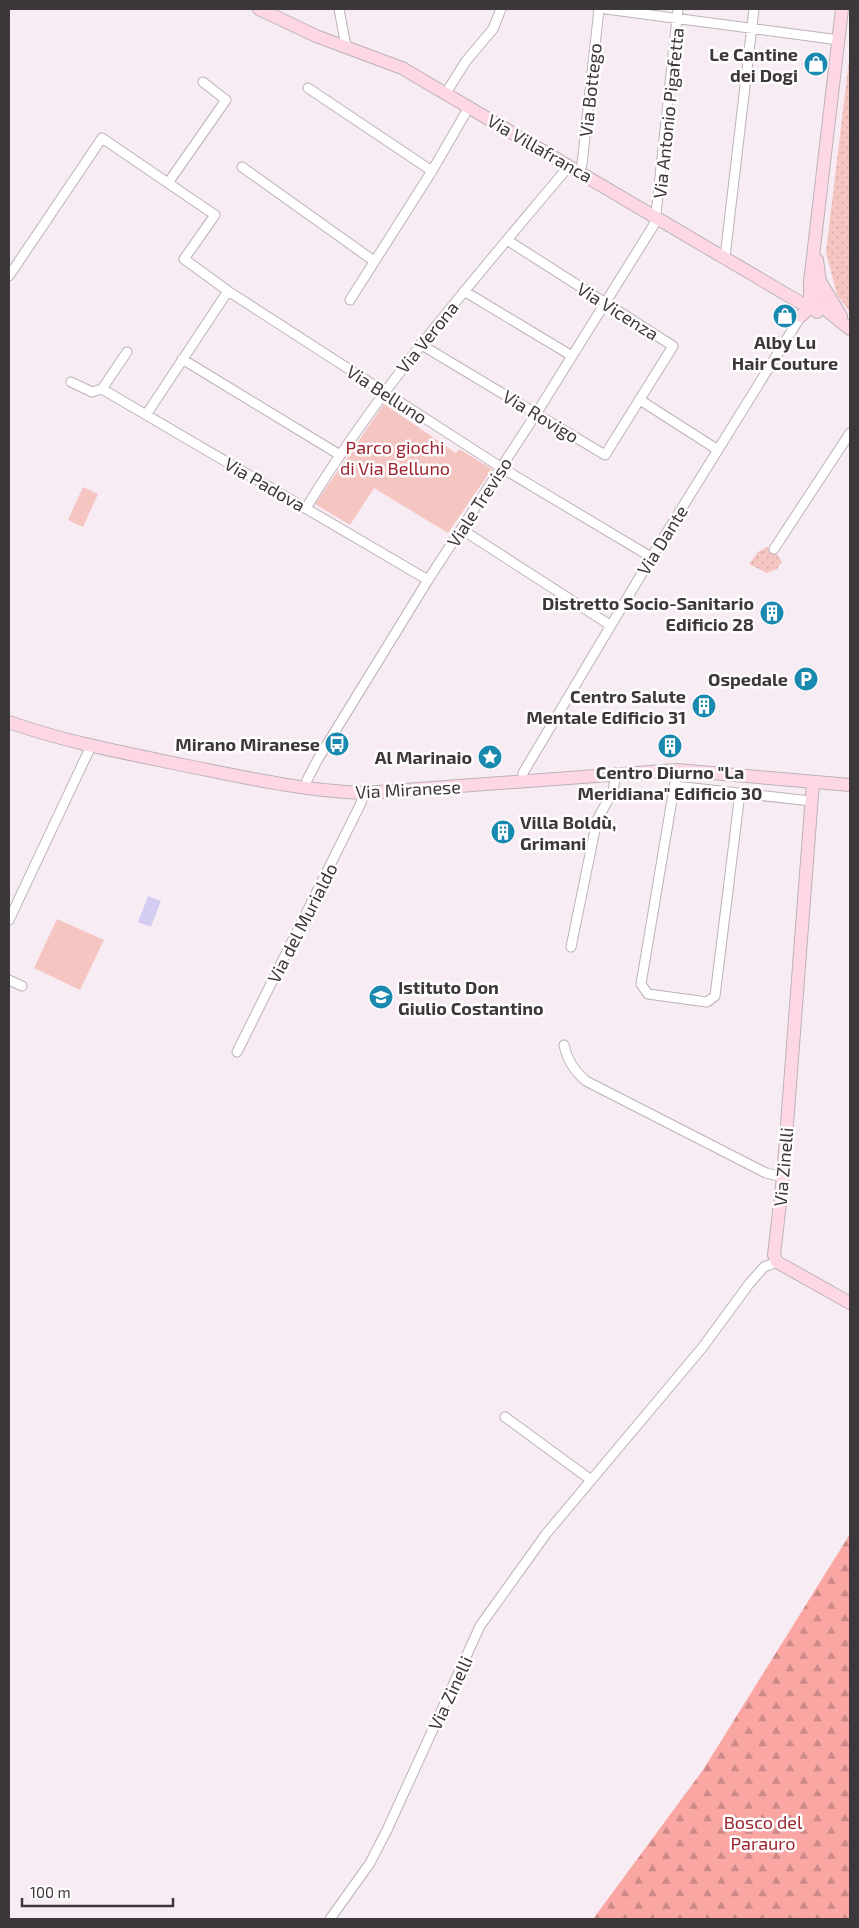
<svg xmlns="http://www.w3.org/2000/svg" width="859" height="1928" viewBox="0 0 859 1928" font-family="'Exo 2',sans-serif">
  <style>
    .grass { fill: url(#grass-dots) }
    .forest { fill: url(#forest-firs) }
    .park { fill: #f5c5c2 }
    .water { fill: #d4cdf1 }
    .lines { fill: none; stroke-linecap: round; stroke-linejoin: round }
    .street-casing { stroke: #bdb2b9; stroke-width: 11 }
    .secondary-casing { stroke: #bdb2b9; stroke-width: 14 }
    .street { stroke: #fff; stroke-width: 9 }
    .secondary { stroke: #fdd8e4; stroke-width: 12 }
    .labels { text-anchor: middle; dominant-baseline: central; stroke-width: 5; stroke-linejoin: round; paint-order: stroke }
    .poi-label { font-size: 18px; font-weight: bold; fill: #3c373a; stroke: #fffcfe; text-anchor: end }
    .street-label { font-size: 18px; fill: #3c373a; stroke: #fffcfe }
    .park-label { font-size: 18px; fill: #99242d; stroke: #fffcfe }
  </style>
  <defs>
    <pattern id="grass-dots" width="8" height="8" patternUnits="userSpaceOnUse" patternTransform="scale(1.25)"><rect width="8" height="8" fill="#f5c5c2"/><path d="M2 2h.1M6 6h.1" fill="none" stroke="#d3aaa7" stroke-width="1.8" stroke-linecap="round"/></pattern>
    <pattern id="forest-firs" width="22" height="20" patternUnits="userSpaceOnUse" patternTransform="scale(1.25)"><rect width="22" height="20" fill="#faa7a4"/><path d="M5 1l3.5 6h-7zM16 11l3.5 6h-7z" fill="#cc8987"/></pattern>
  </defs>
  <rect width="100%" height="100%" fill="#f8ecf4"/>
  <path class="grass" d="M850,51v261l-13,-17 -11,-43z
    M767,547l10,7 5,8 -5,7 -10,4 -18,-9 9,-12z"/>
  <path class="forest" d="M850,1534v385h-257l110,-149z"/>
  <path class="park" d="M384,404l72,49 3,-4 33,20 -44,64 -74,-45 -24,37 -35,-21z
    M83,487l15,7 -15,33 -15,-7z
    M57,919l47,21 -24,50 -46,-22z"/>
  <path class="water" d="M148,896l13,5 -10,26 -13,-5z"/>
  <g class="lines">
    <defs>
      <path id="street" d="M339,9l7,37
        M606,9l233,31
        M308,88l124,83
        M446,93l20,-32 27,-32 8,-20
        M242,167l132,94
        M579,171l3,-7 17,-155
        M168,183l58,-83 -23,-18
        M725,257l29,-248
        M9,276l93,-138 113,77 -31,44 44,32
        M464,291l108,65
        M350,300l82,-129 37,-64
        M420,344l185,111 68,-109 -166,-106
        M127,352l-25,37 326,191
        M182,359l158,96
        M71,382l21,10 10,-3
        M640,400l78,50
        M146,415l82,-124 274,177 149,89
        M306,508c76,-124 171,-232 263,-342
        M461,529l149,96
        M774,549l76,-116
        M677,770l-36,214 7,10 59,8 8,-6 25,-203
        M523,781v-8l134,-225 144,-232
        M675,786l136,15
        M306,788l1,-8 11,-21 110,-179 108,-166 119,-191 23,-214
        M9,920l83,-176
        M571,947l26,-127 16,-29 3,-18
        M9,980l13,6
        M564,1045c3,15 10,26 22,36l180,92 17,4
        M237,1052l124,-249 3,-10
        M505,1417l86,63
        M330,1919l40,-56 17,-33 93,-204 66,-92 156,-186 47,-64 15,-17 13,-5"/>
      <path id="secondary" d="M259,9l57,27 86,32 399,235 8,3 11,-1 30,24
        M821,283l20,33
        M817,312l-7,-10v-20l32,-273
        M801,316l16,-16 4,-10 -4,-30
        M9,722c56,20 116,31 174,43 60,12 120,26 181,28l313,-23 173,15
        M813,782l-30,395 -9,78 3,7 73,41"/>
    </defs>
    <use href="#street" class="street-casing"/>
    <use href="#secondary" class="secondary-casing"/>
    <use href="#street" class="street"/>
    <use href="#secondary" class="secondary"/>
  </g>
  <defs>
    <symbol id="shop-disc" viewBox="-11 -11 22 22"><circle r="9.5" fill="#1a89af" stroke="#fffcfe"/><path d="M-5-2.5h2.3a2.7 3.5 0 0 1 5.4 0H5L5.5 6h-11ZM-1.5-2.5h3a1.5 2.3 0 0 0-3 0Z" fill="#fff"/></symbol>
    <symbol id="building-disc" viewBox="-11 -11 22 22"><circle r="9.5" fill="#1a89af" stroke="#fffcfe"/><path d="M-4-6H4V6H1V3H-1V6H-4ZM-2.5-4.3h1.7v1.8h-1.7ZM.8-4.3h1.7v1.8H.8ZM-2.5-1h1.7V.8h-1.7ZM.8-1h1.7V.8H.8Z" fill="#fff"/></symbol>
    <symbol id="parking-disc" viewBox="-11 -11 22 22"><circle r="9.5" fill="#1a89af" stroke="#fffcfe"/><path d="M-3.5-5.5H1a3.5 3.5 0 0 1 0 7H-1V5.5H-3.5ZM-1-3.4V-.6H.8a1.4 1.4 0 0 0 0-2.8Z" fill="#fff"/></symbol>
    <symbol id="bus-disc" viewBox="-11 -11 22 22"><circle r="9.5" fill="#1a89af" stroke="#fffcfe"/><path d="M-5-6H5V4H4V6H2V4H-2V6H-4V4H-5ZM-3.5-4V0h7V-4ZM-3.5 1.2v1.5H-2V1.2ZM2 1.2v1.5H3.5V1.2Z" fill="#fff"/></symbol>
    <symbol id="sight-disc" viewBox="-11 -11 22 22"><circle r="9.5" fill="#1a89af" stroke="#fffcfe"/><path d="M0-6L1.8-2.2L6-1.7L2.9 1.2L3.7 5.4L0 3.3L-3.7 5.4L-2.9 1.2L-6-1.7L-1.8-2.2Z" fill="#fff"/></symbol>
    <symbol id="school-disc" viewBox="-11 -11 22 22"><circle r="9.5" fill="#1a89af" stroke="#fffcfe"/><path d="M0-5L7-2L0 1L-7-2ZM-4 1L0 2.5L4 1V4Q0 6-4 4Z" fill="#fff"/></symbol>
  </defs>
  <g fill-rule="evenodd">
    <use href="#shop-disc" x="802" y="50" width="28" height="28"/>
    <use href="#shop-disc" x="771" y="302" width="28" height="28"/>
    <use href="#building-disc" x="758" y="599" width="28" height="28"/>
    <use href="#parking-disc" x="792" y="665" width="28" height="28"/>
    <use href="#building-disc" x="690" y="692" width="28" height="28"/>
    <use href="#bus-disc" x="323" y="730" width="28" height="28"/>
    <use href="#building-disc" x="656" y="732" width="28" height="28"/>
    <use href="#sight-disc" x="476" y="743" width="28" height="28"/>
    <use href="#building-disc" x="489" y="818" width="28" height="28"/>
    <use href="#school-disc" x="367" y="983" width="28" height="28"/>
  </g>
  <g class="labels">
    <g class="poi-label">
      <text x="798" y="54">Le Cantine<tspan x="798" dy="21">dei Dogi</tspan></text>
      <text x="785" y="342" text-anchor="middle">Alby Lu<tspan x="785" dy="21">Hair Couture</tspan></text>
      <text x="754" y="603">Distretto Socio-Sanitario<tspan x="754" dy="21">Edificio 28</tspan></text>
      <text x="788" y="679">Ospedale</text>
      <text x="686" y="696">Centro Salute<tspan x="686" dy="21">Mentale Edificio 31</tspan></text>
      <text x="320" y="744">Mirano Miranese</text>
      <text x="472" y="757">Al Marinaio</text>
      <text x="670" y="772" text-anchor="middle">Centro Diurno "La<tspan x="670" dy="21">Meridiana" Edificio 30</tspan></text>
      <text x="520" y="822" text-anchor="start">Villa Boldù,<tspan x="520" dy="21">Grimani</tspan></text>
      <text x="398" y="987" text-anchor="start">Istituto Don<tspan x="398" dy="21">Giulio Costantino</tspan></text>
    </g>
    <g class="street-label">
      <text transform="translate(590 90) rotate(-84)">Via Bottego</text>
      <text transform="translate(668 113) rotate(-84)">Via Antonio Pigafetta</text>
      <text transform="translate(540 148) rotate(30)">Via Villafranca</text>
      <text transform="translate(618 311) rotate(32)">Via Vicenza</text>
      <text transform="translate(427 337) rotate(-51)">Via Verona</text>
      <text transform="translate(387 394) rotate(33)">Via Belluno</text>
      <text transform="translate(541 416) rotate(31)">Via Rovigo</text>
      <text transform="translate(265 484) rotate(30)">Via Padova</text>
      <text transform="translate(479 502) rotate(-57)">Viale Treviso</text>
      <text transform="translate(662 540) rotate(-58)">Via Dante</text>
      <text transform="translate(408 789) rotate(-3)">Via Miranese</text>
      <text transform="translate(302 923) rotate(-63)">Via del Murialdo</text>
      <text transform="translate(783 1167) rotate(-85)">Via Zinelli</text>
      <text transform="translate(450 1693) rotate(-65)">Via Zinelli</text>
    </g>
    <g class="park-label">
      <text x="395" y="447">Parco giochi<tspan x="395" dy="21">di Via Belluno</tspan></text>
      <text x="763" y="1822">Bosco del<tspan x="763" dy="21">Parauro</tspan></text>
    </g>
  </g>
  <rect width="859" height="1928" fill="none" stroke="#3c373a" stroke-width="20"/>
  <path d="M22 1898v8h151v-8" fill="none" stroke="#3c373a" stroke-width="2.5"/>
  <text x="30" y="1898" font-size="15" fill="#3c373a" stroke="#fffcfe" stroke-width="4" paint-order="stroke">100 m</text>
</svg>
